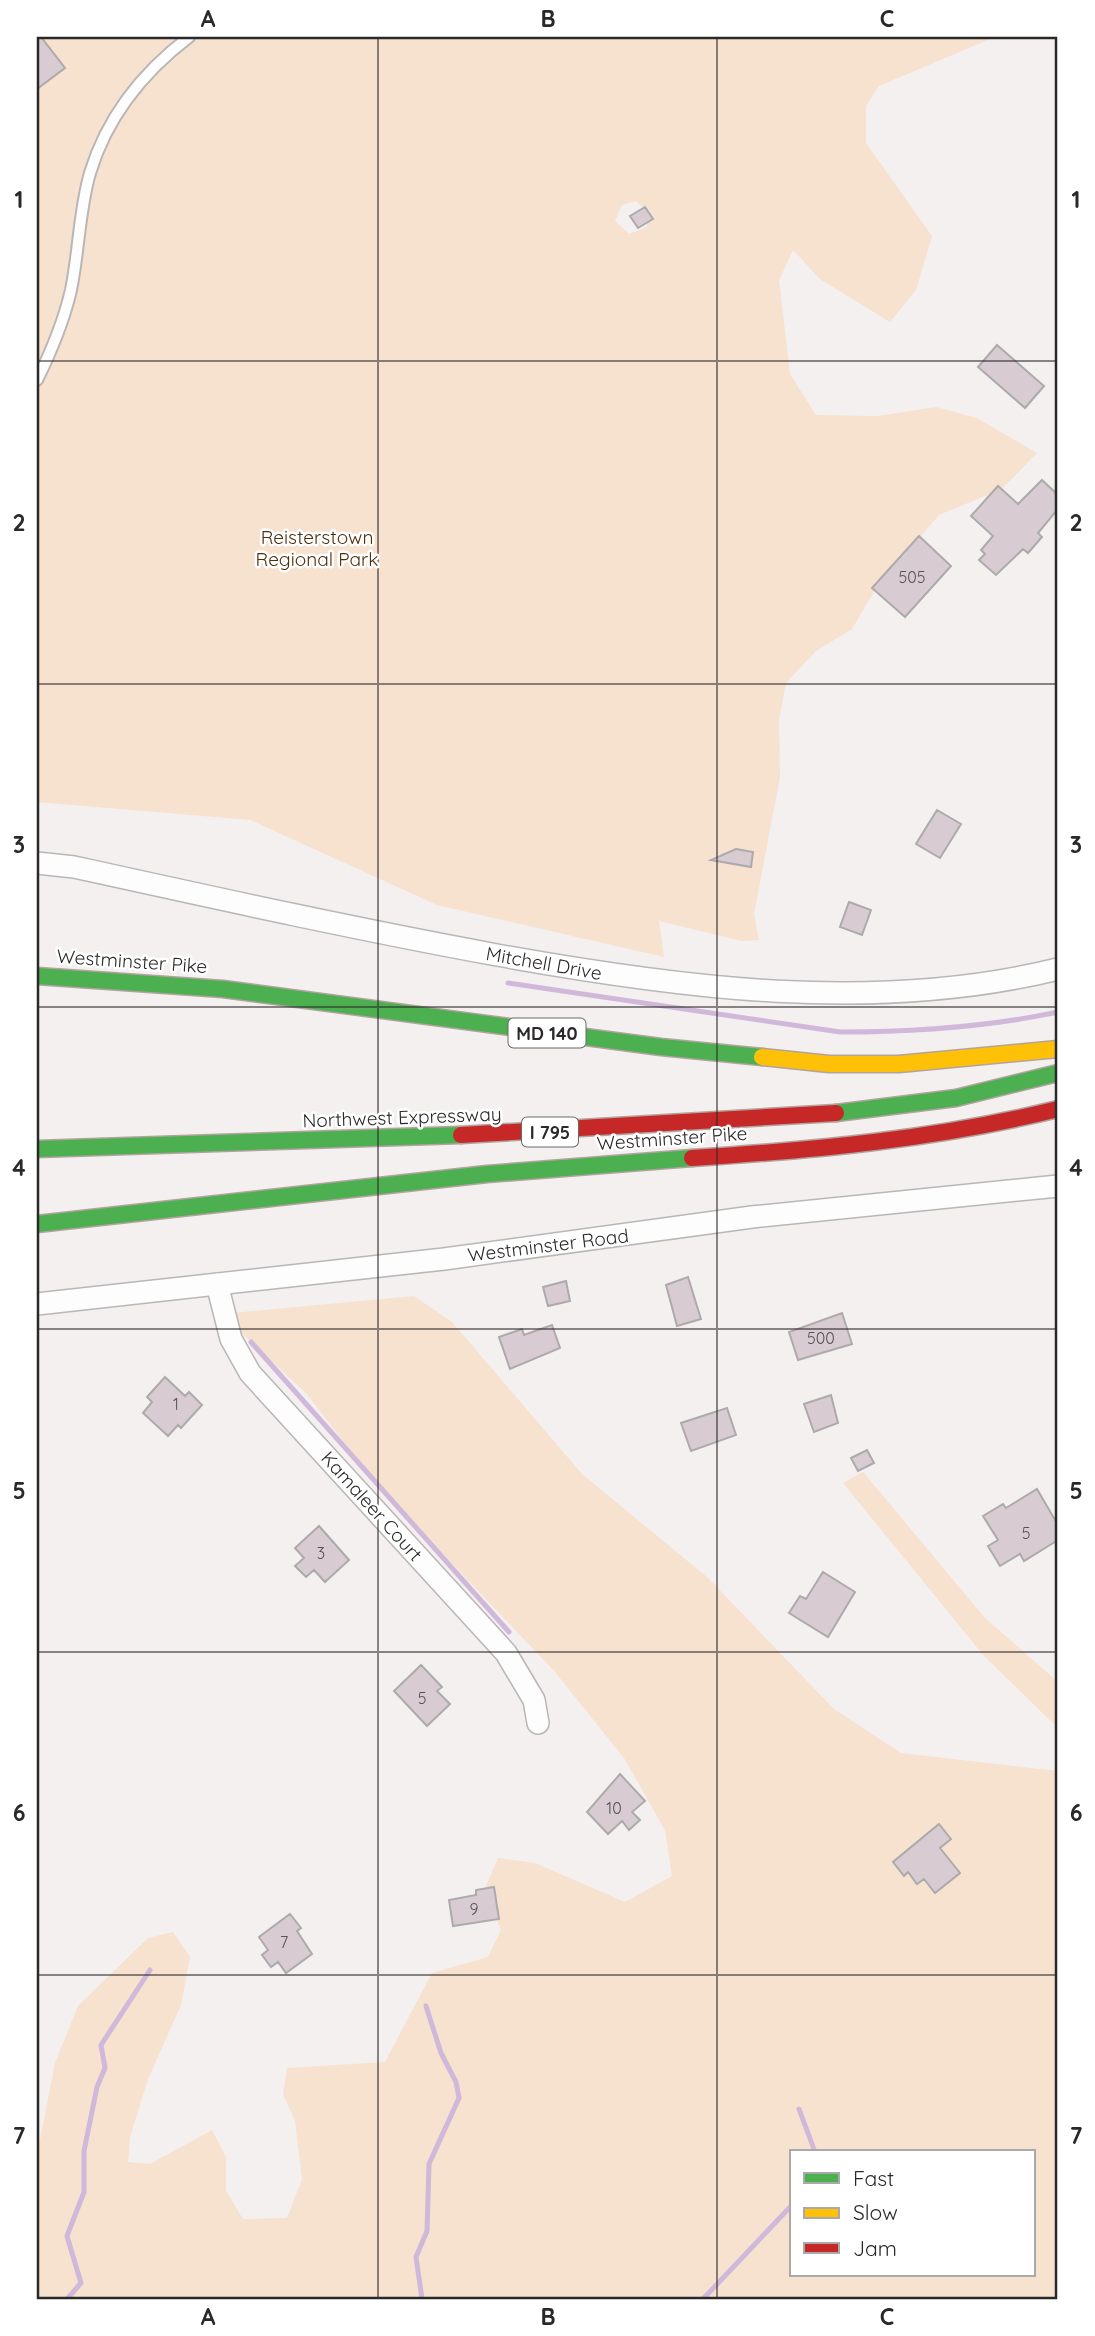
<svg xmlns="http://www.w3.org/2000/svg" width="1095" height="2336" viewBox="0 0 1095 2336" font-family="Quicksand,sans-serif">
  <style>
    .green { fill: #f7e1cf; fill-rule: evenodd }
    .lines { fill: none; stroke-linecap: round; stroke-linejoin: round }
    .stream { stroke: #d0b8da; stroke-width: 5 }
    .building { fill: #d8ccd2; stroke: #adaaab; stroke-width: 2 }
    .lane-casing { stroke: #b9b6b6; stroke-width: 14 }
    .street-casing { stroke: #b9b6b6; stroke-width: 24 }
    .fast-casing { stroke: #b2a39f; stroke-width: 19 }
    .slow-casing { stroke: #b2a39f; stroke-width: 19 }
    .jam-casing { stroke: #b2a39f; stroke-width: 19 }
    .lane { stroke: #fdfdfd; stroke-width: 10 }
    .street { stroke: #fdfdfd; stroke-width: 21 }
    .fast { stroke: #4caf50; stroke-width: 16 }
    .slow { stroke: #ffc107; stroke-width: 16 }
    .jam { stroke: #c62828; stroke-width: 16 }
    .grid { fill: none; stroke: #2b2828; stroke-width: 2; stroke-opacity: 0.55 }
    .labels { text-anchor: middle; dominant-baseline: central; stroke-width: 5; stroke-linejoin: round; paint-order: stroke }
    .number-label { font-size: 16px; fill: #565152 }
    .shield { fill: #fff; stroke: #6b6868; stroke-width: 2 }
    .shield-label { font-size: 18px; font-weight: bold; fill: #2b2828 }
    .park-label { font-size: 19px; fill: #4d2e0d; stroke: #fff }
    .street-label { font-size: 19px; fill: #2b2828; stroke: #fff }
    .neatline { fill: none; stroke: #2b2828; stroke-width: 2.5 }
    .grid-label { font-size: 23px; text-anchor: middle; font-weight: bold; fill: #2b2828 }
  </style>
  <rect width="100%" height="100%" fill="#f4f0f0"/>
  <path class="green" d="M37,37h958l-116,49 -13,20v37l66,93 -16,54 -26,32 -70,-43 -27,-29 -14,30 11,94 26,41 62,1 58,-9 41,11 60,35 -35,36 -63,26 -63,73 -24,41 -36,22 -30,32 -7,37 1,57 -26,137 5,26 -17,1 -83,-20 5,36 -227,-52 -187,-85 -213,-18zM636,201l12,11 -1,15 -18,7 -14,-13 7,-16z
    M414,1296l38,26 130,152 125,103 127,132 67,44 157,18v528h-1021v-155l2,1 16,-82 23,-57 70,-68 25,-6 17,25 -9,48 -33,74 -18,58 -2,25 22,2 62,-34 14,27v34l17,28 44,-1 15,-39 -7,-58 -12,-27 4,-26 98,-6 47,-89 56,-16 13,-27 -17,-39 14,-33 37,5 90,39 47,-26 -7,-46 -41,-72 -69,-86 -184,-194 -64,-84 -86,-80zM792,2152h242v123h-242z
    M863,1472l122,146 73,64v46l-74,-72 -141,-173z"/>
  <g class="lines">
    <path class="stream" d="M508,983l332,49c73,0 147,-5 218,-20
      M251,1342l258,290
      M799,2109l16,43
      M67,2299l14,-16 -14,-47 17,-44v-41l13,-64 8,-19 -4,-23 49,-75
      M422,2299l-6,-42 11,-26 2,-67 30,-66 -3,-16 -15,-29 -15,-47
      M703,2299l89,-94"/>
  </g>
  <path class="building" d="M37,37h4l24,31 -28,21z
    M645,207l8,12 -15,9 -8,-12z
    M997,345l47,41 -19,22 -47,-41z
    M1042,480l16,15v14l-20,24 4,4 -14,16 -5,-4 -27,26 -17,-15 6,-6 -4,-4 12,-14 -22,-20 27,-30 20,18z
    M919,536l32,30 -46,51 -33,-29z
    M937,810l24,14 -21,34 -24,-14z
    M736,849l17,3 -2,15 -40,-7z
    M849,902l22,8 -9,25 -22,-8z
    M688,1277l13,42 -24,7 -11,-41z
    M566,1281l4,20 -22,5 -5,-19z
    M842,1313l10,31 -54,16 -9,-28z
    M552,1325l8,23 -50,21 -11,-32 23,-8 2,6z
    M165,1377l20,19 4,-4 13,13 -21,23 -3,-3 -10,11 -25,-23 9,-11 -5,-5z
    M831,1395l7,28 -24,9 -10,-28z
    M727,1408l9,27 -45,16 -10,-28z
    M867,1450l7,13 -16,8 -7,-13z
    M1037,1489l21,36v15l-34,21 -4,-7 -20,12 -12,-20 10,-6 -15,-24 20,-12 3,4z
    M319,1526l30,34 -24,22 -11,-12 -8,7 -11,-11 9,-8 -9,-10z
    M823,1572l32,20 -27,45 -39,-24 11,-17 6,3z
    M421,1665l21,22 -5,4 13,13 -23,22 -33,-35z
    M620,1774l25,27 -13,11 8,8 -11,10 -7,-9 -14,13 -21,-22z
    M939,1824l12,15 -11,9 20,25 -25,20 -11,-14 -7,5 -9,-12 -4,4 -11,-14z
    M494,1887l5,32 -46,7 -4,-26 27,-5v-5z
    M290,1914l11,14 -4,3 15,23 -26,19 -8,-11 -7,5 -9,-12 6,-5 -9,-13z"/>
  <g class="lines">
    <defs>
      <path id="lane" d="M37,380c14,-28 27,-60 34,-90 8,-39 8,-79 19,-117 17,-56 53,-101 99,-136"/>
      <path id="street" d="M37,863l37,4c141,31 281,62 423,88 183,33 378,59 561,14
        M217,1284l14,55 19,34 256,280 28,47 4,23
        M37,1304l407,-45 308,-42 306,-31"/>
      <path id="fast" d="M37,976l186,13 438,58 101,10
        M836,1113l120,-15 102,-25
        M37,1149l424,-14
        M37,1224l450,-50 205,-16"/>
      <path id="slow" d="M762,1057l67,7h70l159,-15"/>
      <path id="jam" d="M461,1135l375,-22
        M692,1158c124,-8 245,-19 366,-49"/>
    </defs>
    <use href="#lane" class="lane-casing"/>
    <use href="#street" class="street-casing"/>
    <use href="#fast" class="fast-casing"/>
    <use href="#slow" class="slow-casing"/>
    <use href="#jam" class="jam-casing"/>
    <use href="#lane" class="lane"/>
    <use href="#street" class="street"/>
    <use href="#fast" class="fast"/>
    <use href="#slow" class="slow"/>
    <use href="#jam" class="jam"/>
  </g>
  <path class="grid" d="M378,37v2262M717,37v2262M37,361h1021M37,684h1021M37,1007h1021M37,1329h1021M37,1652h1021M37,1975h1021"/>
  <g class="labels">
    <g class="number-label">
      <text x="912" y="577">505</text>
      <text x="821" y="1338">500</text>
      <text x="176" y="1404">1</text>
      <text x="1026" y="1533">5</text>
      <text x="321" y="1553">3</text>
      <text x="422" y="1698">5</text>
      <text x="614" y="1808">10</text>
      <text x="474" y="1909">9</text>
      <text x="284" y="1942">7</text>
    </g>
    <g class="shield">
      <rect x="508.5" y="1018.5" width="77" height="29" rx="5"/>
      <rect x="522" y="1117.5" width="56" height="29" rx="5"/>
    </g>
    <g class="shield-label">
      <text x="547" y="1033">MD 140</text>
      <text x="550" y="1132">I 795</text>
    </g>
    <g class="park-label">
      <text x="317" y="537">Reisterstown<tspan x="317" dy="22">Regional Park</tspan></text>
    </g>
    <g class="street-label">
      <text transform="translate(132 961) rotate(4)">Westminster Pike</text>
      <text transform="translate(544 963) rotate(10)">Mitchell Drive</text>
      <text transform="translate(402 1117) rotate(-2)">Northwest Expressway</text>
      <text transform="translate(672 1138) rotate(-4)">Westminster Pike</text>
      <text transform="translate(548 1245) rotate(-7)">Westminster Road</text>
      <text transform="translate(372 1506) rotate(48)">Kamaleer Court</text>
    </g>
  </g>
  <rect width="1095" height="2336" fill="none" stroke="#ffffff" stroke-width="77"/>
  <rect x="790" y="2150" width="245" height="126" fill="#ffffff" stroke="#aaa9a9" stroke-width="2"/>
  <rect x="804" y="2173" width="35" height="10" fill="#4caf50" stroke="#aaa9a9" stroke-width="2"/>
  <text x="853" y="2186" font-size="21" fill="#2b2828">Fast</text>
  <rect x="804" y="2208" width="35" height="10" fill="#ffc107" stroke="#aaa9a9" stroke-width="2"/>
  <text x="853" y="2220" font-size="21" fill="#2b2828">Slow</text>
  <rect x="804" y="2243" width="35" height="10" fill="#c62828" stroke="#aaa9a9" stroke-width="2"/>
  <text x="853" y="2256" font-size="21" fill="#2b2828">Jam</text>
  <rect x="38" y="38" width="1018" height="2260" class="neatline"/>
  <g class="grid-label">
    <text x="208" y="27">A</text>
    <text x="548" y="27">B</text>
    <text x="887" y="27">C</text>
    <text x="19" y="208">1</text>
    <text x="1076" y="208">1</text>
    <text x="19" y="531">2</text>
    <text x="1076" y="531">2</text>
    <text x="19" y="853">3</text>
    <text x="1076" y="853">3</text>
    <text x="19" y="1176">4</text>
    <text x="1076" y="1176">4</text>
    <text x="19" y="1499">5</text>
    <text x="1076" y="1499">5</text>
    <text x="19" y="1821">6</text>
    <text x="1076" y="1821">6</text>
    <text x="19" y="2144">7</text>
    <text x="1076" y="2144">7</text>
    <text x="208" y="2325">A</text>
    <text x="548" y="2325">B</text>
    <text x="887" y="2325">C</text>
  </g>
</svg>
